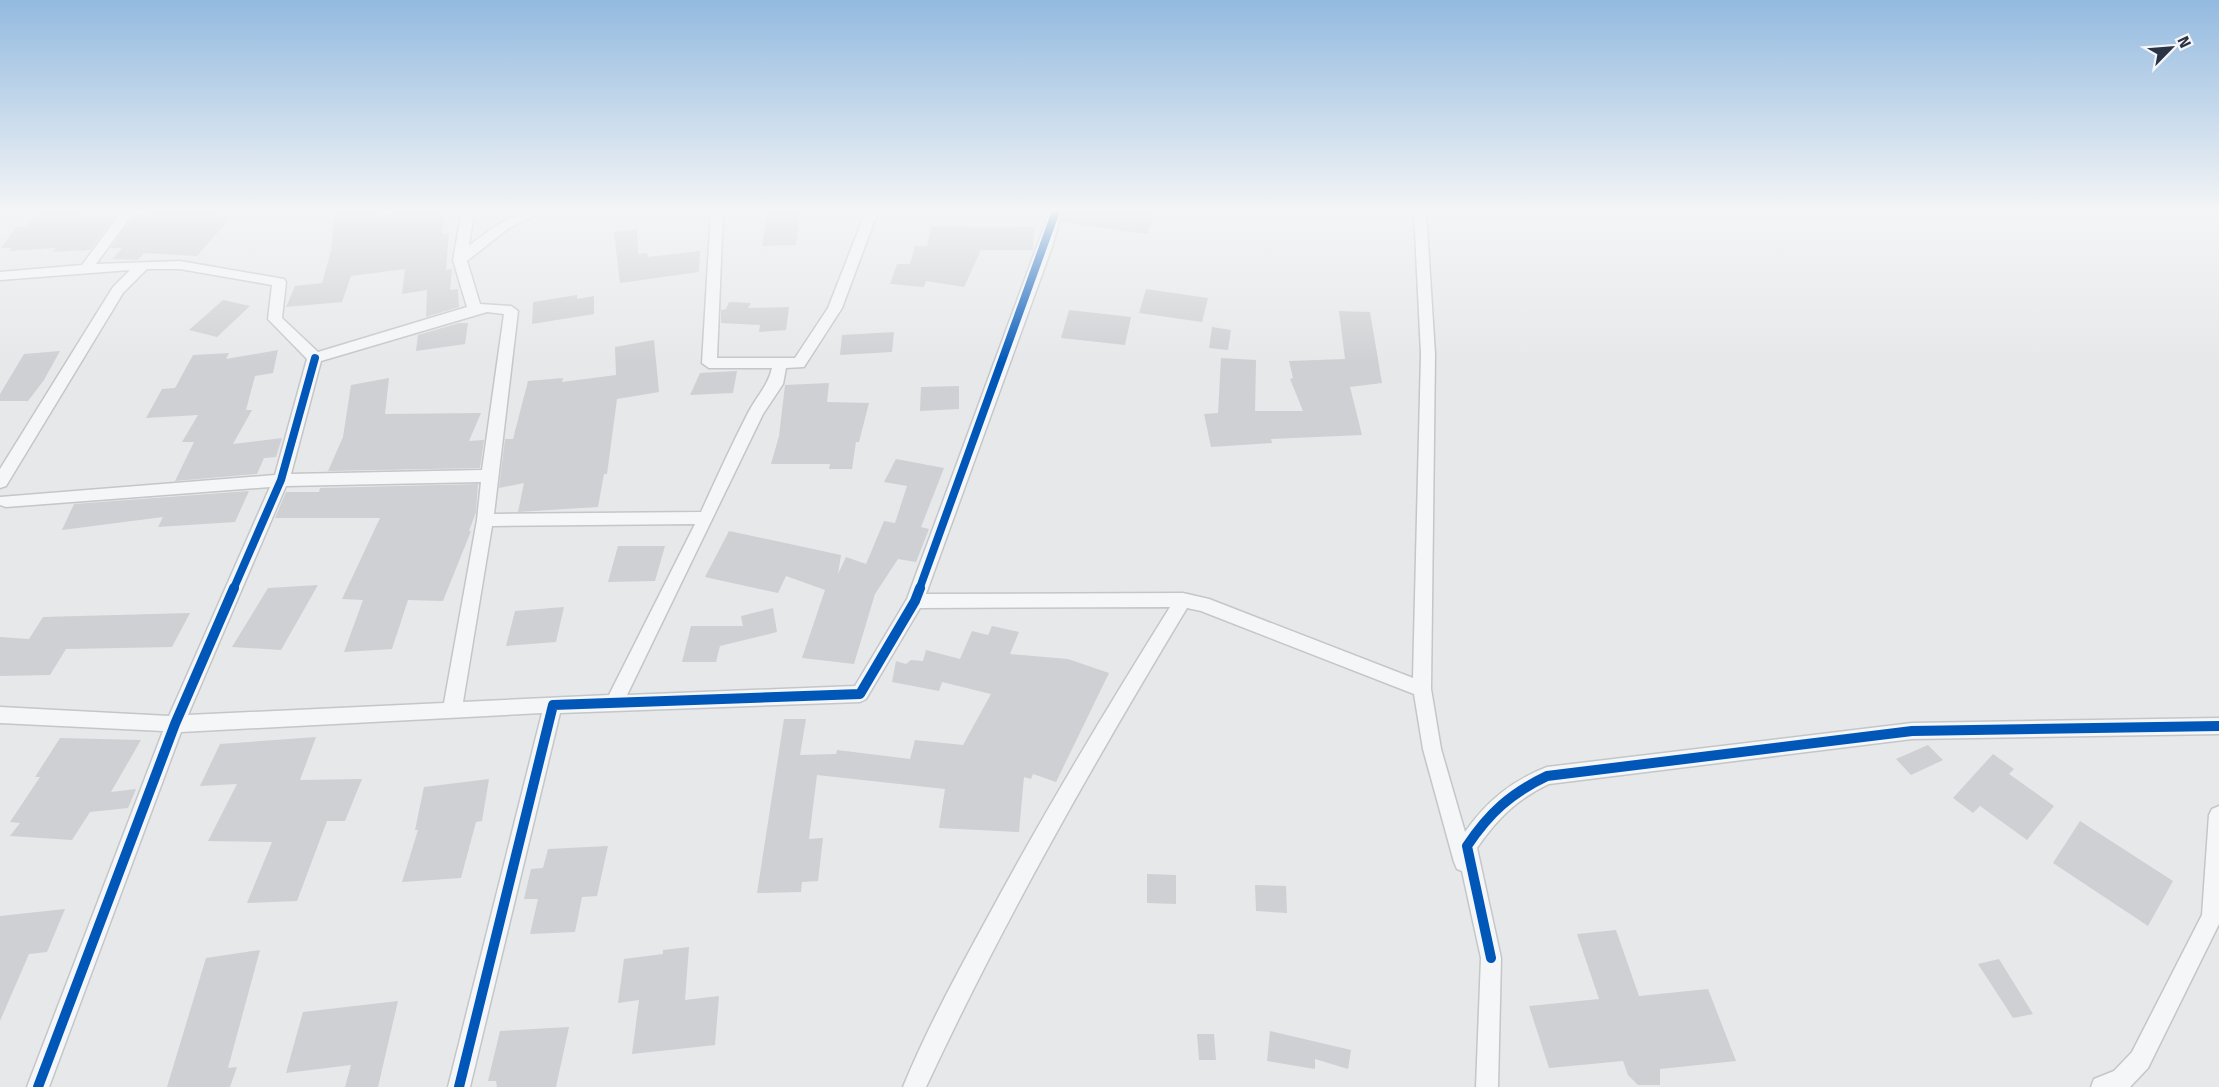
<svg xmlns="http://www.w3.org/2000/svg" width="2219" height="1087" viewBox="0 0 2219 1087" font-family="'Fira Sans',sans-serif">
  <style>
    .building { fill: #ced0d3 }
    .lines { fill: none; stroke-linecap: round; stroke-linejoin: round }
    .street-casing { stroke: #c4c6c8; stroke-width: 3 }
    .street { fill: #f5f6f7; fill-rule: evenodd }
    .cycleway-far1-casing { stroke: #f4f6f9; stroke-width: 11 }
    .cycleway-casing { stroke: #f4f6f9; stroke-width: 14 }
    .cycleway-far1 { stroke: #0057b8; stroke-width: 8 }
    .cycleway { stroke: #0057b8; stroke-width: 10 }
  </style>
  <rect width="100%" height="100%" fill="#e6e8ea"/>
  <path class="building" d="M39,211h44l-4,6 37,-1 -26,34 -37,2 3,-4 -46,3 2,-3h-11l15,-21h10z
    M151,211h66l1,4 14,1 -35,40 -53,-3 -6,7 -26,-1 10,-11h-12l25,-33h13z
    M335,211h42l-1,5 36,-5h34l-4,23 7,-1 -3,37 6,-1 -2,21 8,-1 1,18 -33,10 1,-27 -25,4 3,-25 -54,7 -9,26 -56,5 9,-21 27,-3 9,-32z
    M768,211h32l-4,34 -34,1z
    M1064,211h91l-7,23 -87,-12z
    M931,226l103,1 -1,23h-52l-17,37 -38,-6 -2,6 -34,-3 7,-20h13l5,-18h12z
    M637,229l1,25 9,-1 1,4 52,-6 -1,21 -79,11 -6,-51z
    M1146,289l62,9 -6,24 -63,-9z
    M577,295v4l17,-3v18l-62,10 1,-22z
    M223,300l27,6 -33,31 -28,-7z
    M729,302l22,1 -3,5 41,-1 -3,23 -27,2 1,-7 -39,-2v-13l5,-1z
    M1069,310l62,7 -6,28 -64,-7z
    M1339,311l31,1 12,71 -32,4 12,48 -91,4 1,4 -61,4 -7,-33 14,-1 3,-55 35,2 -1,51h48l-13,-32 3,-1 -4,-17 56,-2z
    M459,323h9l-3,21 -49,7 2,-16z
    M1212,327l19,3 -3,20 -19,-2z
    M894,332l-2,20 -52,3 2,-20z
    M654,340l5,52 -42,7 -10,75h-3l-6,33 -80,5 6,-29 -25,5 6,-49h8l15,-58 35,-3 -1,4 54,-7 -1,-28z
    M278,350l-5,23 -18,3 -9,34h6l-19,34 49,-6 -6,19 -12,1 -7,16 -82,7 19,-39h-12l16,-27 -52,3 16,-29 13,-1 18,-33 36,-2 -3,6z
    M60,351l-16,29 -16,21h-28v-7l24,-40z
    M737,371l-4,22 -43,2 10,-22z
    M389,378l-4,36 96,-1 -12,28 15,-1 -4,28 -152,3 15,-34 8,-52z
    M829,383l-2,19 42,1 -10,39h-3l-4,27h-23l1,-5h-59l8,-28 6,-51z
    M959,386v23l-39,2 1,-24z
    M896,459l48,9 -23,59 8,2 -13,33 -18,-3 -23,35 -21,70 -52,-6 23,-68 -39,-14 -8,17 -73,-16 24,-46 112,24 -3,19 8,-17 20,7 18,-43 11,2 12,-37 -23,-4z
    M478,484l-2,28 -7,19h2l-28,70 -35,-1 -16,49 -48,3 19,-52 -21,-1 38,-81h-105l11,-26h33l1,-4z
    M249,491l-14,31 -77,5 5,-10 -101,13 12,-26z
    M618,546h47l-10,35 -47,1z
    M318,585l-37,65 -49,-3 36,-59z
    M564,607l-8,35 -50,4 9,-35z
    M773,608l4,24 -57,14 -4,16h-34l9,-36h52l-2,-10z
    M190,613l-18,34 -106,2 -16,26 -50,1v-39l29,2 14,-22z
    M992,626l27,6 -9,22 58,5 41,14 -53,109 -23,-8 -2,5 -7,-2 -5,55 -80,-4 6,-39 -128,-14 -8,64 14,-1 -5,43 -16,1 -1,10 -44,1 27,-174h22l-6,36 36,-1 1,-4 73,9 5,-19 48,5 28,-51 -49,-12 -3,9 -47,-9 4,-21 10,3 5,-4 12,1 3,-11 34,9 12,-28 16,4z
    M316,737l-16,43 62,-1 -17,42h-18l-30,80 -50,2 25,-61 -64,-1 29,-57 -37,2 20,-42z
    M60,738l81,2 -30,52 25,-3 -8,19 -38,4 -18,28 -62,-4 10,-13 -10,-1 30,-45h-5z
    M1928,745l15,15 -32,15 -15,-16z
    M1993,754l21,15 -5,5 45,32 -27,34 -47,-34 -7,7 -20,-15z
    M489,779l-7,42 -6,1 -15,56 -59,4 16,-52h-3l9,-43z
    M2080,821l93,60 -25,45 -95,-63z
    M608,846l-11,50 -15,1 -7,35 -45,2 8,-35h-14l7,-30 12,-1 5,-19z
    M1147,874l29,1v29l-29,-1z
    M1255,885l31,1 1,27 -31,-2z
    M65,909l-18,43 -18,2 -29,67v-105z
    M1616,930l23,66 69,-7 28,72 -76,8v16h-22l-10,-10 -5,-14 -74,7 -20,-62 70,-7 -22,-65z
    M689,947l-4,53 34,-4 -4,49 -83,9 7,-54 -21,3 6,-44 39,-5v-4z
    M260,950l-32,118 9,-1 -7,20h-63l39,-129z
    M1999,959l34,55 -20,4 -35,-54z
    M398,1001l-20,86h-33l6,-22 -65,8 17,-61z
    M569,1027l-13,60h-59l-1,-6h-8l12,-50z
    M1270,1031l81,19 -3,19 -33,-10v10l-48,-8z
    M1197,1034h17l2,26h-17z"/>
  <g class="lines">
    <defs>
      <path id="street" d="M122,211h13l-39,53 84,-3 104,18 2,3 -4,36 36,34 149,-45 -14,-47 9,-49h12l-5,35c23,-18 43,-35 74,-35l-34,17 -42,33 13,43 31,2 7,5 -24,203 207,-2c15,-33 30,-66 47,-99 8,-16 20,-27 24,-45h-63l-7,-5 9,-152h12l-6,147h78l33,-50 38,-97h12l-36,97 -38,59 -18,1 -3,16 -20,30 -136,281 228,-9 52,-87 143,-388h12l-10,36 -126,347 257,-1 26,6 204,79 8,-324 -7,-143h12l9,143 -4,335 10,60 24,83c22,-31 46,-51 82,-65l365,-44 307,-5v16l-307,5 -363,45c-32,15 -52,35 -72,64l24,110 -3,129h-22l5,-129 -19,-87 -5,-2 -3,-7 -31,-113 -9,-55 -213,-83 -14,-3c-94,156 -184,314 -261,479h-23c23,-56 52,-110 81,-163 58,-108 121,-213 186,-317l-250,1 -54,91 -6,3 -300,11 -90,374h-22l94,-374 -361,19 -132,355h-22l136,-356 -163,-8v-16l169,9 101,-229 -264,20 -6,-2v-8l275,-22 32,-116 -39,-40 4,-34 -92,-16h-33l-24,24 -117,193 -6,2v-19l113,-182 17,-17 -130,10v-8l82,-7zM487,312l17,2 -22,156 -191,4 30,-113zM481,482l-4,38 -33,183 -256,12 98,-229zM695,524l-86,171 -146,7 29,-176z
        M2219,806v118l-71,144 -18,19h-39l3,-8 20,-8 18,-19 70,-137 7,-100 3,-6z"/>
    </defs>
    <use href="#street" class="street-casing"/>
    <use href="#street" class="street"/>
    <defs>
      <path id="cycleway-far1" d="M233,590l48,-110 34,-122
        M919,590l137,-379"/>
      <path id="cycleway" d="M1491,958l-24,-112c22,-33 44,-53 80,-70l365,-45 307,-5
        M38,1087l137,-363 59,-136
        M459,1087l94,-382 307,-11 55,-93 5,-13"/>
    </defs>
    <use href="#cycleway-far1" class="cycleway-far1-casing"/>
    <use href="#cycleway" class="cycleway-casing"/>
    <use href="#cycleway-far1" class="cycleway-far1"/>
    <use href="#cycleway" class="cycleway"/>
  </g>
  <linearGradient id="sky" x2="0" y2="1"><stop stop-color="#93bae0"/><stop offset="0.58" stop-color="#f4f5f6"/><stop offset="1" stop-color="#f4f5f6" stop-opacity="0"/></linearGradient>
  <rect width="2219" height="363" fill="url(#sky)"/>
  <g transform="translate(2171 48) rotate(65)" stroke="#f4f6f9" stroke-width="4.5" paint-order="stroke">
  <path d="M0-4.5L10 22L0 15L-10 22Z" fill="#2b3445"/>
  <text y="-9" font-size="16" font-weight="bold" text-anchor="middle" fill="#2b3445">N</text>
  </g>
</svg>
